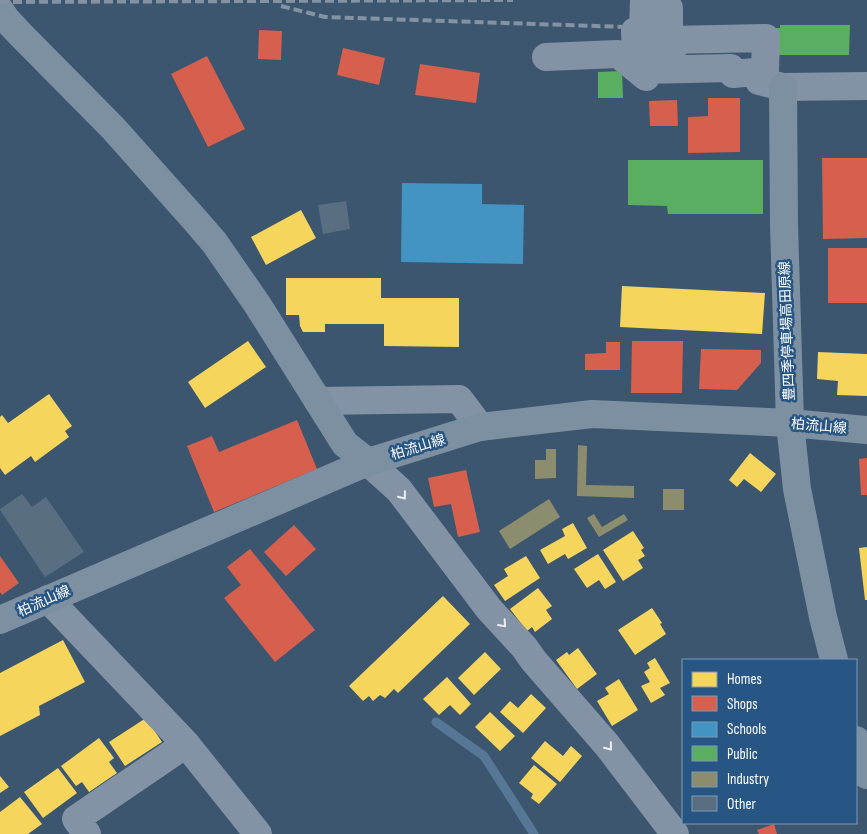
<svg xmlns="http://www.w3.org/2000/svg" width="867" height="834" viewBox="0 0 867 834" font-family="'Sofia Sans Condensed','Noto Sans JP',sans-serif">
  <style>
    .homes { fill: #f6d55c }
    .shops { fill: #d6604d }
    .schools { fill: #4393c3 }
    .public { fill: #5aae61 }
    .industry { fill: #8c8c6e }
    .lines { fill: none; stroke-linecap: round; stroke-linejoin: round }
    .stream { stroke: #577796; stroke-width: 9 }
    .building { fill: #596e81 }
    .street { stroke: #8393a5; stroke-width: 28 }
    .secondary { stroke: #7d90a1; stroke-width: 28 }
    .rail { stroke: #8393a4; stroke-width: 4; stroke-dasharray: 9 4; stroke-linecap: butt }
    .street-bridge { stroke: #8393a5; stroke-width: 28 }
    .oneway { stroke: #eceff2 }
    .labels { text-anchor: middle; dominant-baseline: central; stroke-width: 5; stroke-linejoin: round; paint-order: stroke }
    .street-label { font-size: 14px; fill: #fff; stroke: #275684 }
  </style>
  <rect width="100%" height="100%" fill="#3c566f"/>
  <path class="homes" d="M301,210l15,28 -50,27 -15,-28z
    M286,278h95v20h78v49l-75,-1v-22h-59v8h-22l-3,-6 -1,-11h-13z
    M622,286l143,7 -3,41 -142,-7z
    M248,341l18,26 -61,41 -17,-26z
    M818,352l49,2v42l-30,-1 1,-14 -21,-2z
    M49,394l23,32 -7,5 4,6 -34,25 -4,-6 -26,19 -5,-7v-51l2,-2 6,8z
    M750,453l26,21 -15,18 -17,-13 -7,8 -8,-7z
    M573,523l14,25 -19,11 -3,-5 -17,10 -8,-14 25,-14 -3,-7z
    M633,531l11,17 -3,2 4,6 -7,4 5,8 -20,13 -20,-31z
    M867,547v53h-2l-6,-52z
    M598,554l18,28 -11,7 -6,-9 -12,8 -13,-19z
    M526,556l14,22 -35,23 -11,-16 14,-9 -4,-7z
    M538,588l14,18 -6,4 6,9 -17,13 -3,-5 -5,4 -17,-22z
    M443,596l27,28 -72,69 -4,-4 -9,9 -5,-3 -7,6 -4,-5 -6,5 -14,-15z
    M652,608l10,15 -2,1 6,10 -31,21 -17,-25z
    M63,640l22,42 -46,24 1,9 -40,21v-63z
    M578,648l19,26 -20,15 -21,-29 11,-8 2,3z
    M485,652l16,17 -27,26 -16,-17z
    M655,658l15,25 -10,5 5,7 -14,8 -10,-17 9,-4 -6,-10 6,-4 -3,-5z
    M447,677l24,27 -11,11 -10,-10 -11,10 -16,-16z
    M619,679l19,31 -26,16 -15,-25 12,-7 -4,-6z
    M531,694l15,14 -23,25 -23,-21 10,-11 8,7z
    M490,712l25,24 -15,15 -25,-24z
    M146,718l16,24 -37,24 -16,-24z
    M99,738l15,20 -5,4 8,11 -28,19 -7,-10 -6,4 -15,-20z
    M545,741l18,15 8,-10 11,10 -22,26 -29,-24z
    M534,765l23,19 -18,20 -8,-6 2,-4 -14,-11z
    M58,768l19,25 -34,25 -19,-26z
    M0,776l9,11 -9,6z
    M20,797l22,27 -14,10h-28v-22z"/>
  <path class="shops" d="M259,30l23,1 -1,29 -23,-1z
    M343,48l42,10 -6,27 -42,-10z
    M207,56l38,73 -37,18 -37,-73z
    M420,64l60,9 -4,30 -61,-8z
    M708,98h32v54l-52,1v-36l20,-1z
    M677,100l1,26h-28l-1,-25z
    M822,158h45v80l-44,1z
    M828,248h39v55h-39z
    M632,341h51l-1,52h-51z
    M606,342h14v28h-35v-16l21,-1z
    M701,349l60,1v13l-24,27 -38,-1z
    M297,420l20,49 -103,43 -27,-66 25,-10 7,16z
    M867,458v37h-6l-2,-36z
    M466,470l14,62 -22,5 -7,-33 -17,3 -6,-29z
    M294,525l22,24 -30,27 -22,-24z
    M250,549l65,81 -40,32 -51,-64 17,-13 -14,-18z
    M0,556l19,27 -17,12 -2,-3z
    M774,824l3,10h-18l-2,-4z"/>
  <path class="schools" d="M402,183l80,1v20l42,1 -1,59 -122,-2z"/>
  <path class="public" d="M780,25h70l-1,30h-73l-7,-27h11z
    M622,71l1,27h-25v-26z
    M628,160h135v54h-95l-1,-8 -39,-1z"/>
  <path class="industry" d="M578,445l9,1 -1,39 48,1v12l-57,-2z
    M546,449h10v29l-21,1v-19h11z
    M663,489h21v21h-21z
    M549,499l11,18 -50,32 -11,-18z
    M594,514l8,13 22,-13 4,6 -29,17 -12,-19z"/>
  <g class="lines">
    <path class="stream" d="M436,722l48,34 50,78"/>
  </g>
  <path class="building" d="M346,201l4,28 -27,5 -5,-29z
    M22,494l10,13 14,-10 38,55 -39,25 -45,-67v-1z"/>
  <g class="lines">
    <path class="street" d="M644,0l-1,32 -8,-1 1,20h8v19l87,-2 2,6 32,-3 1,-33 -97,2v-32
      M546,57l72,-3 28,23
      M759,81l24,6 84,-1
      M318,401l141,-2 21,28
      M368,462l31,28 90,119 35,38 10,14 73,84 68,89
      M48,599l138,145 72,90
      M87,834l-11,-15 110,-75"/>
    <path class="secondary" d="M0,10l6,9 15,16 92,93 82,92 19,22 43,62 88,140 23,18
      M783,87l1,138 6,198 7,66 26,128 11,43
      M0,620l368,-158 112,-35 112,-13 198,9 77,7
      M856,740l11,35"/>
    <path class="rail" d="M0,2l513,-2
      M281,6l44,11 361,12"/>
    <path class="street-bridge" d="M656,0v53h16"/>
  </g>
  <defs><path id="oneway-chevron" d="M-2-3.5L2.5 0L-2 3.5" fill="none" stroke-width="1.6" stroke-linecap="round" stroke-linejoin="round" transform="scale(1.25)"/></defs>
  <g class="oneway">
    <use href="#oneway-chevron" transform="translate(403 496) rotate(52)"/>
    <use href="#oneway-chevron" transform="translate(503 624) rotate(48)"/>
    <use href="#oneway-chevron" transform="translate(609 747) rotate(52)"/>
  </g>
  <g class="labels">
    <g class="street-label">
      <text transform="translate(787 331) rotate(-92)">豊四季停車場高田原線</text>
      <text transform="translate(819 426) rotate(5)">柏流山線</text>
      <text transform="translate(418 447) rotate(-17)">柏流山線</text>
      <text transform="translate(44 601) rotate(-24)">柏流山線</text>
    </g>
  </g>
  <rect x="682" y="659" width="175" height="165" fill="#275684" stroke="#7d9ab5"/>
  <rect x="692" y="672" width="25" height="15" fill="#f6d55c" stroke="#7d9ab5"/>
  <text x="727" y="684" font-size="15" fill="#ffffff">Homes</text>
  <rect x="692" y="696" width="25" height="15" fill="#d6604d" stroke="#7d9ab5"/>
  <text x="727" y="709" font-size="15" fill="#ffffff">Shops</text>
  <rect x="692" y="722" width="25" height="15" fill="#4393c3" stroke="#7d9ab5"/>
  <text x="727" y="734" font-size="15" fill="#ffffff">Schools</text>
  <rect x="692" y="746" width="25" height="15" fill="#5aae61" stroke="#7d9ab5"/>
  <text x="727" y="759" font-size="15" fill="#ffffff">Public</text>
  <rect x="692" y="772" width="25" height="15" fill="#8c8c6e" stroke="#7d9ab5"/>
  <text x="727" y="784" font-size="15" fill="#ffffff">Industry</text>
  <rect x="692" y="796" width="25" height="15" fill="#596e81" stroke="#7d9ab5"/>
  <text x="727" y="809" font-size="15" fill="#ffffff">Other</text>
</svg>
